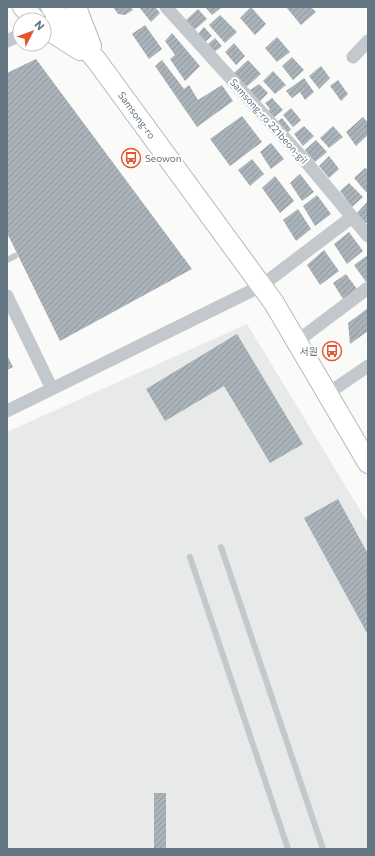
<svg xmlns="http://www.w3.org/2000/svg" width="375" height="856" viewBox="0 0 375 856" font-family="Commissioner,'Noto Sans KR',sans-serif">
  <style>
    .built { fill: #e8e9e9 }
    .building { fill: url(#building-hatch) }
    .lines { fill: none; stroke-linecap: round; stroke-linejoin: round }
    .primary-casing { stroke: #b5babe; stroke-width: 22 }
    .service { stroke: #c3c8cc; stroke-width: 6 }
    .minor { stroke: #c3c8cc; stroke-width: 13 }
    .primary { stroke: #fff; stroke-width: 20 }
    .labels { text-anchor: middle; dominant-baseline: central; stroke-width: 4; stroke-linejoin: round; paint-order: stroke }
    .street-label { font-size: 10px; fill: #657683; stroke: #fff }
    .poi-label { font-size: 10px; fill: #657683; stroke: #fff; text-anchor: start }
  </style>
  <defs>
    <pattern id="building-hatch" width="6" height="6" patternUnits="userSpaceOnUse"><rect width="6" height="6" fill="#aab3b9"/><path d="M-1 1l2-2M0 6l6-6M5 7l2-2" fill="none" stroke="#8e969c"/></pattern>
  </defs>
  <rect width="100%" height="100%" fill="#fafaf8"/>
  <path class="built" d="M247,324l121,199v326h-361v-417z"/>
  <path class="building" d="M113,7h18l2,3 -8,5 -7,-1z
    M139,7h16l5,6 -9,9z
    M205,7h17l-10,8z
    M251,7l15,17 -11,11 -15,-17z
    M286,7h25l5,5 -15,13z
    M198,9l9,10 -14,12 -8,-10z
    M220,15l17,17 -12,11 -16,-18z
    M145,25l17,24 -13,10 -17,-25z
    M204,27l8,9 -8,7 -7,-8z
    M172,33l28,33 -15,15 -15,-22 5,-4 -10,-14z
    M277,37l13,15 -13,10 -12,-14z
    M215,38l7,8 -9,7 -6,-8z
    M234,43l11,13 -9,9 -11,-13z
    M292,57l12,13 -11,10 -11,-14z
    M36,59l156,210 -132,72 -53,-108v-160z
    M162,60l22,29 5,-4 9,15 24,-15 11,16 -36,26 -42,-61z
    M248,60l13,14 -16,14 -12,-14z
    M321,66l9,12 -11,11 -10,-13z
    M273,71l13,14 -11,9 -12,-13z
    M304,78l10,14 -9,8 -5,-8 -8,6 -6,-7z
    M338,80l10,14 -7,7 -11,-15z
    M259,84l9,9 -9,9 -10,-11z
    M272,98l11,12 -11,9 -5,-6 3,-4 -5,-6z
    M291,108l10,12 -8,7 -10,-12z
    M242,116l20,26 -32,24 -20,-27z
    M363,117l5,6v12l-12,11 -10,-14z
    M282,118l9,11 -5,5 -10,-11z
    M304,126l10,10 -11,10 -9,-12z
    M333,126l10,11 -14,11 -9,-10z
    M316,140l11,12 -12,10 -10,-12z
    M271,143l13,16 -13,10 -11,-17z
    M329,156l10,13 -10,9 -10,-12z
    M252,159l12,15 -14,12 -12,-16z
    M365,168l3,2v21l-2,1 -12,-14z
    M300,174l14,18 -12,9 -12,-18z
    M275,176l19,25 -14,12 -18,-25z
    M349,183l14,14 -11,10 -12,-16z
    M317,195l14,19 -16,12 -12,-20z
    M368,201v20l-3,3 -8,-11z
    M298,209l13,20 -15,12 -13,-21z
    M349,232l14,19 -16,13 -13,-20z
    M324,250l15,21 -19,14 -13,-20z
    M368,255v25l-2,2 -12,-17z
    M346,274l11,15 -14,10 -10,-16z
    M368,308v23l-18,13 -2,-21z
    M237,334l66,110 -33,19 -46,-77 -59,35 -19,-32z
    M7,355l6,12 -6,3z
    M338,499l30,55v81l-64,-117z
    M154,793h12v56h-12z"/>
  <g class="lines">
    <defs>
      <path id="primary" d="M23,7l12,13
        M51,7l46,54 177,242 94,160
        M76,7l15,39
        M44,27l36,23"/>
    </defs>
    <use href="#primary" class="primary-casing"/>
    <path class="service" d="M7,260l8,-4
      M221,547l102,302
      M190,557l98,292"/>
    <path class="minor" d="M166,7l136,150 66,79
      M7,41l13,-6
      M353,57l15,-16
      M7,296l45,93
      M296,342l72,-54
      M327,394l41,-28
      M7,411l254,-125 91,-69"/>
    <use href="#primary" class="primary"/>
  </g>
  <defs>
    <symbol id="bus-ring" viewBox="-11 -11 22 22"><circle r="9.5" fill="#fff" stroke="#e4572e" stroke-width="1.5"/><path d="M-5-6H5V4H4V6H2V4H-2V6H-4V4H-5ZM-3.5-4V0h7V-4ZM-3.5 1.2v1.5H-2V1.2ZM2 1.2v1.5H3.5V1.2Z" fill="#e4572e"/></symbol>
  </defs>
  <g fill-rule="evenodd">
    <use href="#bus-ring" x="120" y="147" width="22" height="22"/>
    <use href="#bus-ring" x="321" y="340" width="22" height="22"/>
  </g>
  <g class="labels">
    <g class="street-label">
      <text transform="translate(137 115) rotate(54)">Samsong-ro</text>
      <text transform="translate(269 121) rotate(48)">Samsong-ro 221beon-gil</text>
    </g>
    <g class="poi-label">
      <text x="145" y="158">Seowon</text>
      <text x="318" y="351" text-anchor="end">서원</text>
    </g>
  </g>
  <rect width="375" height="856" fill="none" stroke="#657683" stroke-width="16"/>
  <g transform="translate(32 32) rotate(48)"><circle r="19" fill="#ffffff" stroke="#c1c8cd"/>
  <path d="M0-3L7 15L0 10L-7 15Z" fill="#e4572e"/>
  <text y="-6" font-size="11" font-weight="bold" text-anchor="middle" fill="#657683">N</text>
  </g>
</svg>
